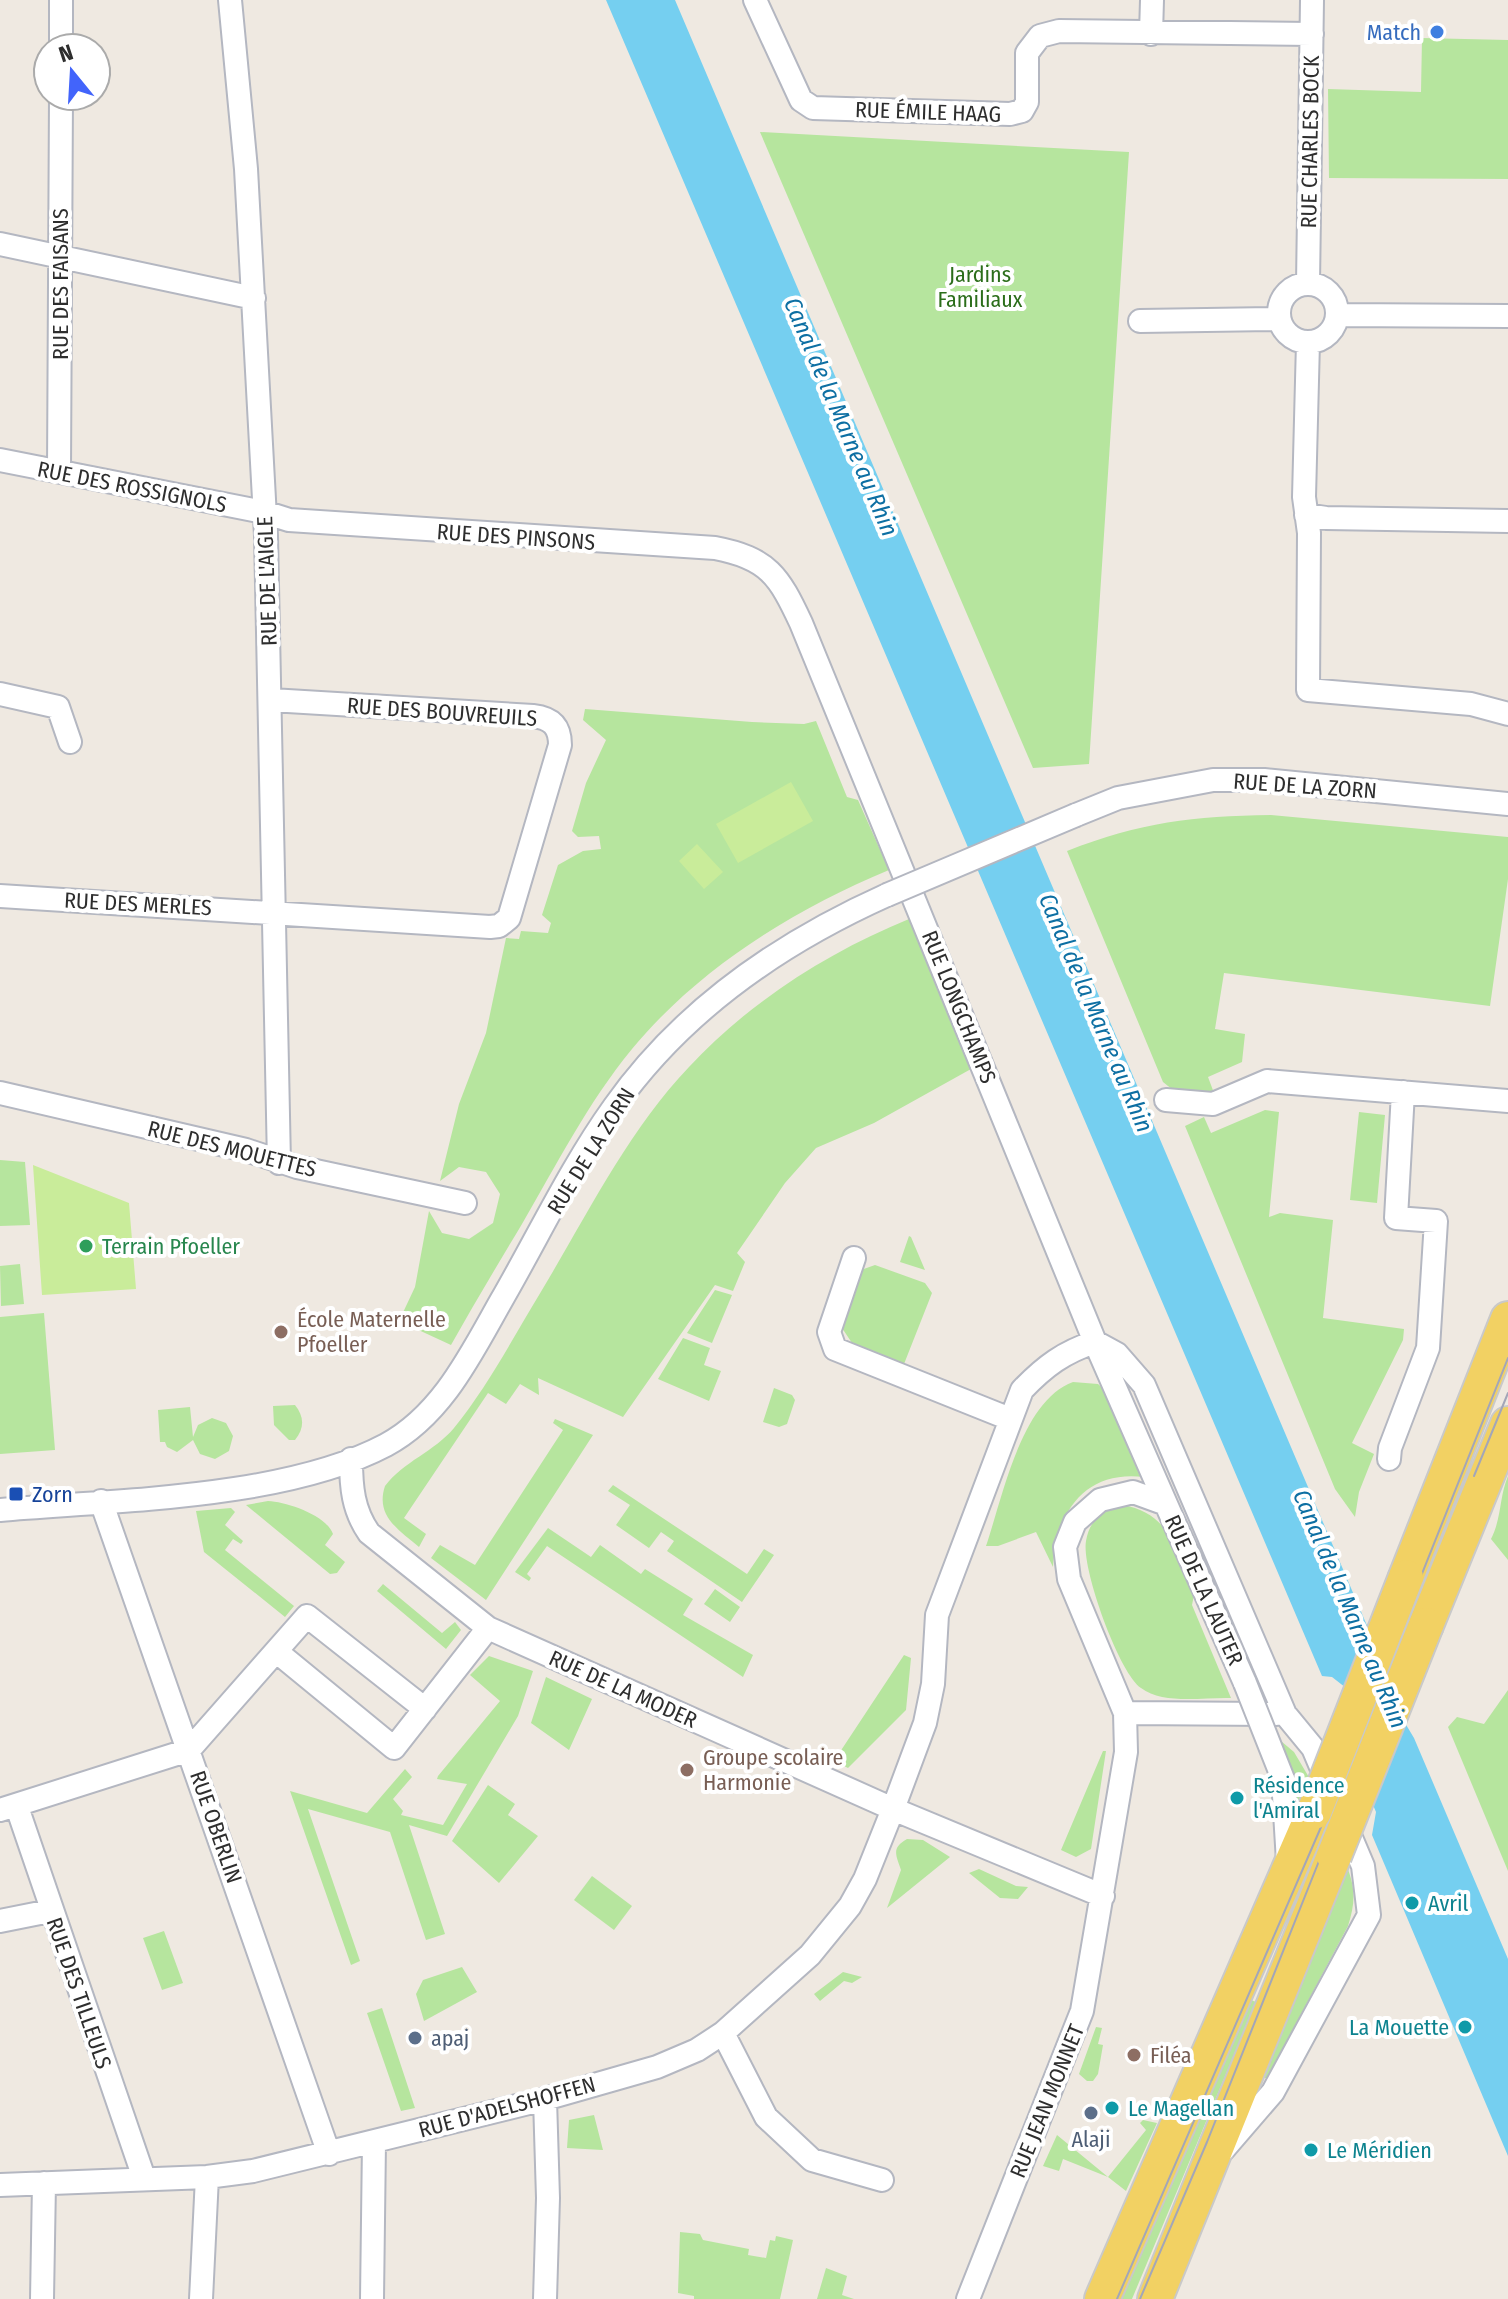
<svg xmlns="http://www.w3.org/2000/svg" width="1508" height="2299" viewBox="0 0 1508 2299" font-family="'Fira Sans Condensed',sans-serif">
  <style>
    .green { fill: #b6e59e }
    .pitch { fill: #c9ec9a }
    .water { fill: #75cff0 }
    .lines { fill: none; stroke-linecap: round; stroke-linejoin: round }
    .street-casing { stroke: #b4b7c1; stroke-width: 26 }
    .primary-casing { stroke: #c9c9c9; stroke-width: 38 }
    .street { stroke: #fff; stroke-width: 22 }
    .primary { stroke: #f2d163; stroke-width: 34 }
    .tram { stroke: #a3a6b8; stroke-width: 2 }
    .street-bridge-casing { stroke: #b4b7c1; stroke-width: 26; stroke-linecap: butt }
    .primary-bridge-casing { stroke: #c9c9c9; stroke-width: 38; stroke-linecap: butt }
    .street-bridge { stroke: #fff; stroke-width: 22 }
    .primary-bridge { stroke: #f2d163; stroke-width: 34 }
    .shop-dot { fill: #3f7fe0; stroke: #fff; stroke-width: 3 }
    .leisure-dot { fill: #2e9e5b; stroke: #fff; stroke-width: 3 }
    .education-dot { fill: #8d6e63; stroke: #fff; stroke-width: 3 }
    .transit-dot { fill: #1a4fb4; stroke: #fff; stroke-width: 3 }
    .culture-dot { fill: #0f9aa8; stroke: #fff; stroke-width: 3 }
    .service-dot { fill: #5c6f8a; stroke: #fff; stroke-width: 3 }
    .labels { text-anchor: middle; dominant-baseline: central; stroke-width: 8; stroke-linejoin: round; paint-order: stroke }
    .shop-label { font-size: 22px; fill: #366cbe; stroke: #fff; text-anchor: end }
    .street-label { font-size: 22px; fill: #2e2e2e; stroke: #fff }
    .park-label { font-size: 22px; fill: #2c6e1b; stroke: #fff }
    .leisure-label { font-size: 22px; fill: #27864d; stroke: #fff; text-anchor: start }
    .education-label { font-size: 22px; fill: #785e54; stroke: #fff; text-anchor: start }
    .transit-label { font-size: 22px; fill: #164399; stroke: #fff; text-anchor: start }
    .culture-label { font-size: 22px; fill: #0d838f; stroke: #fff; text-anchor: start }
    .service-label { font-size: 22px; fill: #4e5e75; stroke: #fff; text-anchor: start }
    .water-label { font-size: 24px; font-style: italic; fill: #0d6fa3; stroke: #fff }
  </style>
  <rect width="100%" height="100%" fill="#efe9e1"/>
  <path class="green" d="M1422,38l86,2v139l-179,-1 -1,-89 93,3z
    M760,132l369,20 -40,612 -56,4z
    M585,709l167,13 52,2 12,-3 31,76 11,3 31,70c-96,40 -190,98 -257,179 -45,55 -75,115 -110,175 -24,40 -48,80 -71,121l-52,-24 16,-34 14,-76 13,22 27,6 24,-16 7,-29 -14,-22 -27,-5 -19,14 19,-77 27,-71 20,-95 13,1 2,-8 27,2 3,-10 -9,-8 16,-50 25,-14 18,-2 -2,-13 -21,1 -6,-6 14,-48 20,-43 -23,-20z
    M1271,815l237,22v42l-18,127 -266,-33 -9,56 30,5 -3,28 -34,15 6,16 -36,1 -15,-12 -96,-231c74,-29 126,-35 204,-36z
    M909,919l62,150 -97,54 -58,25 -31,35 -48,70 8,9 -12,29 -18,-6 -92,132 -85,-39 1,17 -19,-11 -14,20 -18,-11 -84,125 22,16 -7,13c-20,-17 -44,-31 -34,-61 18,-24 50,-35 69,-58 34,-42 60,-92 88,-138 45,-75 86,-159 147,-223 59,-64 139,-115 220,-148z
    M1265,1110l14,2 -10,105 11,-4 53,7 -10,98 81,11 -1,11 -51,103 22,11 -15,38 -4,25 -20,-28 -150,-363 19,-9 7,16z
    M1359,1112l26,3 -8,88 -27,-3z
    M0,1160l25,2 5,63 -30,1z
    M909,1236l2,1 14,33 -25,-8z
    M20,1264l4,40 -23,2 -1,-40z
    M875,1265l50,18 7,10 -28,71 -50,-18 -12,-18 19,-58z
    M715,1290l17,5 -20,48 -25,-10z
    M44,1313l11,137 -55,4v-137z
    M683,1338l27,10 -6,17 17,6 -12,30 -51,-22z
    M1073,1382l25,2 9,8 37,85c-60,-7 -88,36 -91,90l-17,-35 -38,14h-12c17,-50 35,-145 87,-164z
    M774,1388l18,7 3,5 -8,24 -8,3 -16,-5z
    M295,1405c9,11 10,23 0,35h-6l-15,-15 -1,-19z
    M190,1407l3,30 5,-12 14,-7 14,5 7,13 -4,15 -14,8 -15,-5 -7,-14 -16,12 -10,-5 -2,-5h-5l-2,-32z
    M555,1419l38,16 -107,165 -55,-42 9,-13 35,20 88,-135 -10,-7z
    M1508,1476v84l-17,-21c11,-22 8,-41 17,-63z
    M613,1485l134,89 17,-25 10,6 -32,47 -75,-51 7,-10 -13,-9 -12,16 -33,-23 14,-20 -22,-14z
    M268,1501c19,1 58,14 65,33l-8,11 20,17 -8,11 -7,1 -84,-69z
    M1122,1505c50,8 55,48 72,90l-2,10 39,93c-27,-1 -68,7 -90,-10 -22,-15 -60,-120 -55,-147 4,-22 16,-30 36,-36z
    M231,1508l4,4 -10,13 18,16 -2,3 -8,-5 -8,11 69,56 -9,11 -81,-65 -8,-41z
    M548,1528l43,29 9,-12 41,29 4,-5 48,30 -10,16 70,40 -10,22 -196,-131 -20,28 4,4 -2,3 -14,-9z
    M383,1584l59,49 13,-11 6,8 -15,19 -69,-58z
    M715,1589l25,18 -10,15 -26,-18z
    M904,1655l7,3 -5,52 -58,58 -14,-7z
    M489,1656l44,15 -15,45 -71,120 -38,-11 36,109 -19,6 -36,-108 -82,-23 52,152 -9,4 -61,-174 77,22 38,-44 7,8 -19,22 10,12 -2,4 42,10 24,-41 -30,-5 1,-3 62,-75 -30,-26z
    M546,1677l46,22 -23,51 -38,-27z
    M1508,1690v181l-60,-144 9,-10 27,7z
    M1275,1736l19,16 16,27 -15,34z
    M1103,1751h3l-15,98 -15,8 -15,-7z
    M488,1785l27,19 -7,11 30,21 -39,47 -47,-42z
    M907,1839l16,1 27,17 -63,51 14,-38c-5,-15 -10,-22 6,-31z
    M1347,1867c9,22 8,37 1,59l-81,152h-5z
    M979,1869l37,17 12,1 -10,12 -18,-1 -31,-25z
    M592,1876l40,30 -18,24 -40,-30z
    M164,1931l19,52 -21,7 -19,-52z
    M462,1967l15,25 -53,29 -8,-27 7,-14z
    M843,1972l19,5 -10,6 -8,-2 -24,20 -6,-7z
    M1251,2000l5,2 -124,297h-11z
    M382,2008l33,100 -14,3 -34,-98z
    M1096,2027l6,1 -4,16 5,1 -5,29 -5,7h-6l-8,-7z
    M594,2115l9,35 -36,-2 2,-28z
    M1143,2120l14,3 -31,68 -18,-14 -45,-18 -4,12 -16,-5 14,-31 51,42 38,-47 -6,-7z
    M680,2232l20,2 3,6 46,9 -1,6 18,3 4,-18 5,1 1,-5 17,4 -13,59h-86v-3l-16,-3z
    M826,2268l21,8 -5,19 12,4h-37z"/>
  <path class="pitch" d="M791,782l22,39 -75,42 -22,-39z
    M697,844l26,28 -19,17 -25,-28z
    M33,1165l96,38 7,86 -94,6z"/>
  <path class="water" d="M606,0h69l696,1635 -7,33 21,48 20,7 9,15 94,221v197l-136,-321 4,-23 -24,-57 -2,-64 -18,-14 -10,-1z"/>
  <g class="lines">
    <defs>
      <path id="street" d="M61,0v48
        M230,0l16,169 20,367 13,627
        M755,0l46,100 12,8 197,6 12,-3 5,-9v-49l13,-17 19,-5 253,3
        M1151,34l1,-34
        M0,244l254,54
        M1308,284l4,-284
        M1279 313a29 29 0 1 1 58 0a29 29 0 1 1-58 0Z
        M1337,315l171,1
        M1140,321l139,-2
        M1308,342l-4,155 5,36 -1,157 163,14 37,10
        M0,460l264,52 25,8 426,28c53,10 64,28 86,75l294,719 71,162
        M59,471l2,-375
        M1306,515l20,3 182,3
        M0,694l58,13 12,35
        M1076,815l42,-17 95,-18h51l244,24
        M0,896l490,31 9,-1 10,-8 51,-173c0,-19 -9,-27 -27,-29l-262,-16
        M0,1093l246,57 51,17 168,36
        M1166,1100l47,4 54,-23 241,20
        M854,1258l-25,74 6,17 175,70
        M1095,1342l22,12 27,31 141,329 28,34 50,118 6,49 -96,177 -50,58
        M351,1459c0,28 2,51 18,74l119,95 405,181 210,87
        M1389,1459l1,-11 38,-100 8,-127 -40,-3 7,-126
        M101,1501l228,653
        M0,1510c115,-10 284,-11 386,-65 56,-30 85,-91 115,-144 37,-64 70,-134 113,-194 69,-98 166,-164 273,-212
        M277,1652l117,96 94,-120
        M1125,1713l151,1
        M1283,1779l5,83
        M17,1807l127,371
        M0,1810l189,-60 118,-134 118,93
        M0,1921l50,-10
        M723,2033l43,84 46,43 70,20
        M0,2185l207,-8 46,-6 292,-72 112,-32 40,-17 26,-17 87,-78 40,-49 15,-27 28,-70 32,-86 8,-39 4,-69 85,-225c23,-24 42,-38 73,-48
        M42,2299l2,-116
        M201,2299l6,-122
        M372,2299l2,-157
        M545,2299l3,-101 -3,-99
        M968,2299l114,-288 44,-259 -1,-39 -56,-134 -4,-32 10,-25 25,-22 33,-8 33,12 79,179"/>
      <path id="primary" d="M1406,1577l102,-258
        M1426,1625l82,-201
        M1102,2299l212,-487
        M1155,2299l179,-443"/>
    </defs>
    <use href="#street" class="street-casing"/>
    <use href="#primary" class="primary-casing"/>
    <use href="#street" class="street"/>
    <use href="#primary" class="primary"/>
    <path class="tram" d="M1474,1476l34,-83
      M1117,2299l204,-472 187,-469
      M1140,2299l67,-157 116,-291"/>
    <defs>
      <path id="street-bridge" d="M887,895l189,-80
        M1245,1683l38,96"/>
      <path id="primary-bridge" d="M1314,1812l92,-235
        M1334,1856l92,-231"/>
    </defs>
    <use href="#street-bridge" class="street-bridge-casing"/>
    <use href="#primary-bridge" class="primary-bridge-casing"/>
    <use href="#street-bridge" class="street-bridge"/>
    <use href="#primary-bridge" class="primary-bridge"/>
  </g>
  <circle class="shop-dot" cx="1437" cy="32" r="8"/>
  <circle class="leisure-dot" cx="86" cy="1246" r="8"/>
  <g class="education-dot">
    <circle cx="281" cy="1332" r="8"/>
    <circle cx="687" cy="1770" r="8"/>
    <circle cx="1134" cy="2055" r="8"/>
  </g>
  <rect class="transit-dot" x="8" y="1486" width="16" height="16" rx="4"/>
  <g class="culture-dot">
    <circle cx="1237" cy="1798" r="8"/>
    <circle cx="1412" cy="1903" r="8"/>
    <circle cx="1465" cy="2027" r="8"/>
    <circle cx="1112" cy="2108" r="8"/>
    <circle cx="1311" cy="2150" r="8"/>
  </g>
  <g class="service-dot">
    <circle cx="415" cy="2038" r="8"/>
    <circle cx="1091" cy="2113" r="8"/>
  </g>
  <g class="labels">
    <g class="shop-label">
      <text x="1421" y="32">Match</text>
    </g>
    <g class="street-label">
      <text transform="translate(928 112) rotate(2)">RUE ÉMILE HAAG</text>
      <text transform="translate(1310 142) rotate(-89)">RUE CHARLES BOCK</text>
      <text transform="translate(60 284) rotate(-90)">RUE DES FAISANS</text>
      <text transform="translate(132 487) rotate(11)">RUE DES ROSSIGNOLS</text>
      <text transform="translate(516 537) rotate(4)">RUE DES PINSONS</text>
      <text transform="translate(267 581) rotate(-92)">RUE DE L'AIGLE</text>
      <text transform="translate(442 712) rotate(4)">RUE DES BOUVREUILS</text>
      <text transform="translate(1305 786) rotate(4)">RUE DE LA ZORN</text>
      <text transform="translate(138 904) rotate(3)">RUE DES MERLES</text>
      <text transform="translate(959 1007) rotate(68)">RUE LONGCHAMPS</text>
      <text transform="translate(232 1149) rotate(14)">RUE DES MOUETTES</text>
      <text transform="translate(591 1151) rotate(-58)">RUE DE LA ZORN</text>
      <text transform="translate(1204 1590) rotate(66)">RUE DE LA LAUTER</text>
      <text transform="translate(623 1689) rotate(24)">RUE DE LA MODER</text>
      <text transform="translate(216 1827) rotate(71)">RUE OBERLIN</text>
      <text transform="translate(79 1993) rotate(71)">RUE DES TILLEULS</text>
      <text transform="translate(1047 2101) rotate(-68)">RUE JEAN MONNET</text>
      <text transform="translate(507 2107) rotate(-15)">RUE D'ADELSHOFFEN</text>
    </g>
    <g class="park-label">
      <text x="980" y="274">Jardins<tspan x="980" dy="25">Familiaux</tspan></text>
    </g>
    <g class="leisure-label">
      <text x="102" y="1246">Terrain Pfoeller</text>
    </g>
    <g class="education-label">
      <text x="297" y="1319">École Maternelle<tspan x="297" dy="25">Pfoeller</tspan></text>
      <text x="703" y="1757">Groupe scolaire<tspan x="703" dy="25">Harmonie</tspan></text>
      <text x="1150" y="2055">Filéa</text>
    </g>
    <g class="transit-label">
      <text x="32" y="1494">Zorn</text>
    </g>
    <g class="culture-label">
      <text x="1253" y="1785">Résidence<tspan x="1253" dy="25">l'Amiral</tspan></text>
      <text x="1428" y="1903">Avril</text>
      <text x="1449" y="2027" text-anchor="end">La Mouette</text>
      <text x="1128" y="2108">Le Magellan</text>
      <text x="1327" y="2150">Le Méridien</text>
    </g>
    <g class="service-label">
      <text x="431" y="2038">apaj</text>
      <text x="1091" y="2139" text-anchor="middle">Alaji</text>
    </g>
    <g class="water-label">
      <text transform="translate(841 417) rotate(67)">Canal de la Marne au Rhin</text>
      <text transform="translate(1096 1013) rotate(67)">Canal de la Marne au Rhin</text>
      <text transform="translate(1350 1609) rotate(67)">Canal de la Marne au Rhin</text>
    </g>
  </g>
  <g transform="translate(72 72) rotate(342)"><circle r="38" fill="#ffffff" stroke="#ababab" stroke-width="2"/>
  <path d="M0-6L14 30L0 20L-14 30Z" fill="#4264fb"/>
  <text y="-12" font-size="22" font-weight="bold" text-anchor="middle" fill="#2e2e2e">N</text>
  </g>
</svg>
